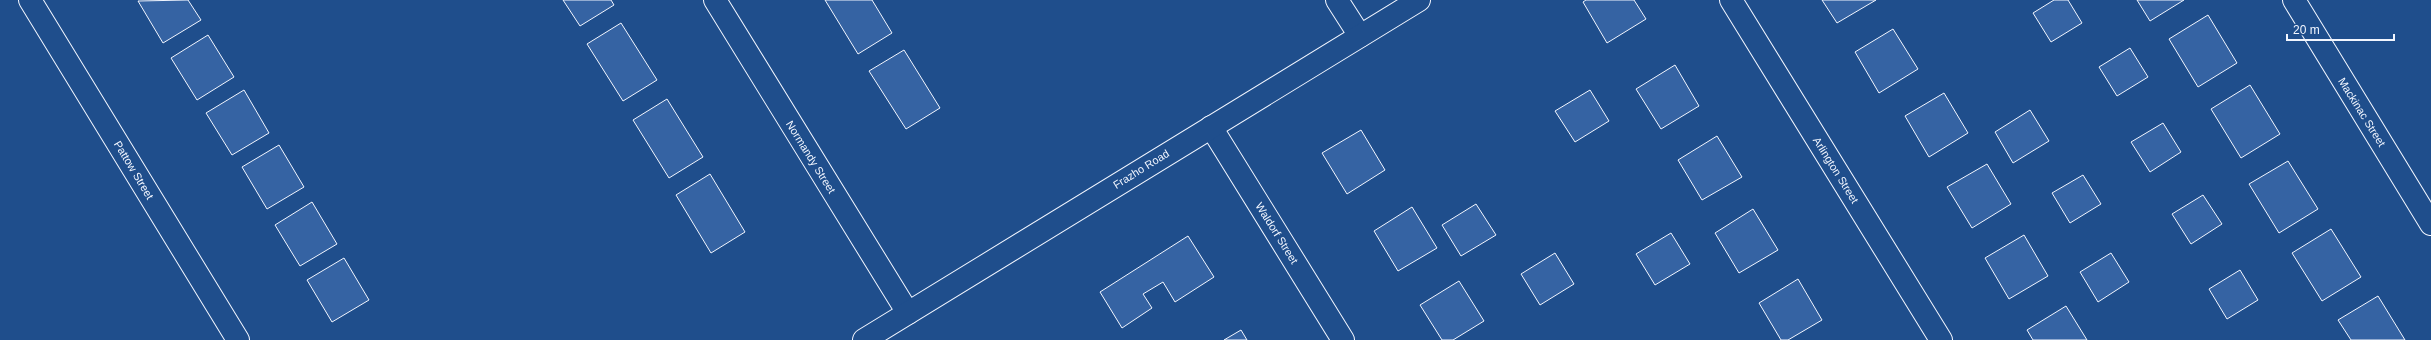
<svg xmlns="http://www.w3.org/2000/svg" width="2431" height="340" viewBox="0 0 2431 340" font-family="Helvetica,sans-serif">
  <style>
    .building { fill: #3563a3; stroke: #f2f6ff }
    .lines { fill: none; stroke-linecap: round; stroke-linejoin: round }
    .minor-casing { stroke: #f2f6ff; stroke-width: 24 }
    .tertiary-casing { stroke: #f2f6ff; stroke-width: 24 }
    .minor { stroke: #1f4e8c; stroke-width: 22 }
    .tertiary { stroke: #1f4e8c; stroke-width: 22 }
    .labels { text-anchor: middle; dominant-baseline: central; stroke-width: 3; stroke-linejoin: round; paint-order: stroke }
    .street-label { font-size: 11px; fill: #f2f6ff; stroke: #1f4e8c }
  </style>
  <rect width="100%" height="100%" fill="#1f4e8c"/>
  <path class="building" d="M188,0l13,20 -38,23 -25,-42z
    M563,0h48l3,5 -34,21z
    M825,0h47l20,33 -34,21z
    M1586,0h48l12,19 -39,24 -24,-41z
    M1822,0h54l-39,23z
    M2054,0h14l14,23 -31,19 -18,-29z
    M2137,0h47l-34,21z
    M2208,15l29,48 -39,24 -29,-48z
    M621,23l36,57 -34,21 -36,-57z
    M1893,29l25,40 -39,24 -24,-41z
    M208,35l26,42 -37,23 -26,-42z
    M2130,48l18,29 -31,19 -18,-29z
    M904,50l36,58 -34,21 -37,-58z
    M1675,65l24,41 -38,23 -25,-40z
    M2250,85l30,49 -39,24 -30,-49z
    M244,90l25,43 -37,22 -26,-42z
    M1590,90l19,31 -34,21 -20,-31z
    M1944,93l24,40 -39,24 -24,-41z
    M667,99l36,58 -34,21 -36,-58z
    M2030,110l19,31 -36,22 -18,-31z
    M2163,123l18,29 -31,20 -19,-30z
    M1361,130l24,40 -38,24 -25,-41z
    M1717,136l25,41 -40,23 -24,-40z
    M279,145l25,42 -37,22 -25,-42z
    M2288,161l30,48 -39,24 -30,-49z
    M1987,164l24,40 -39,24 -25,-41z
    M710,174l35,58 -34,21 -35,-58z
    M2083,175l18,29 -31,19 -18,-30z
    M2203,195l19,29 -31,20 -19,-30z
    M312,202l25,42 -37,22 -25,-41z
    M1476,204l20,31 -35,21 -19,-31z
    M1412,207l25,41 -39,23 -24,-40z
    M1753,209l25,41 -39,23 -24,-40z
    M2331,229l30,48 -39,24 -30,-48z
    M1671,233l19,31 -35,21 -19,-31z
    M2024,235l24,41 -39,23 -24,-41z
    M1188,236l26,41 -39,25 -12,-20 -20,12 9,14 -30,20 -22,-36z
    M1555,253l19,31 -34,21 -19,-31z
    M2111,253l18,29 -31,20 -18,-30z
    M344,258l25,42 -37,22 -25,-42z
    M2240,270l18,30 -31,19 -18,-30z
    M1798,279l24,41 -34,20h-7l-22,-37z
    M1459,281l25,40 -31,19h-11l-22,-35z
    M2378,296l27,44h-54l-13,-20z
    M2066,306l21,34h-54l-6,-10z
    M1241,330l6,10h-23z"/>
  <g class="lines">
    <defs>
      <path id="minor" d="M30,0l208,340
        M715,0l193,313
        M1337,0l23,36
        M1731,0l210,340
        M2294,0l137,224
        M1211,127l132,213"/>
      <path id="tertiary" d="M864,340l555,-340"/>
    </defs>
    <use href="#minor" class="minor-casing"/>
    <use href="#tertiary" class="tertiary-casing"/>
    <use href="#minor" class="minor"/>
    <use href="#tertiary" class="tertiary"/>
  </g>
  <g class="labels">
    <g class="street-label">
      <text transform="translate(2362 112) rotate(58)">Mackinac Street</text>
      <text transform="translate(811 157) rotate(58)">Normandy Street</text>
      <text transform="translate(1141 169) rotate(-32)">Frazho Road</text>
      <text transform="translate(134 170) rotate(59)">Pattow Street</text>
      <text transform="translate(1836 170) rotate(58)">Arlington Street</text>
      <text transform="translate(1277 233) rotate(58)">Waldorf Street</text>
    </g>
  </g>
  <path d="M2287 34v6h107v-6" fill="none" stroke="#f2f6ff" stroke-width="2"/>
  <text x="2293" y="34" font-size="12" fill="#f2f6ff" stroke="#1f4e8c" stroke-width="3" paint-order="stroke">20 m</text>
</svg>
